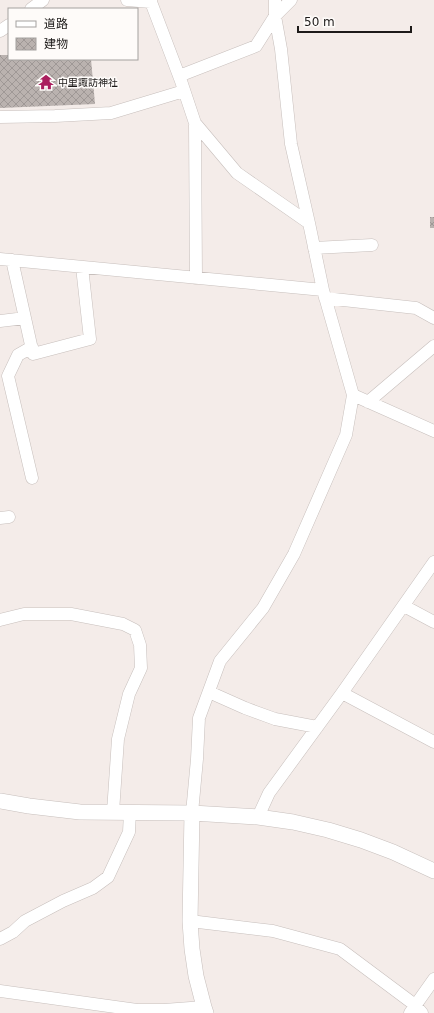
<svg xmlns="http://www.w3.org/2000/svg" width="434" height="1013" viewBox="0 0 434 1013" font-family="'DejaVu Sans','Noto Sans JP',sans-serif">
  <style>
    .building { fill: url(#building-cross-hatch) }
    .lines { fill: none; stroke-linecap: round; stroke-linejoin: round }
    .minor-casing { stroke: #c7bfbc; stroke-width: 13 }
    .tertiary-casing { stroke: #c7bfbc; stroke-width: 16 }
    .minor { stroke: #fff; stroke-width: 12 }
    .tertiary { stroke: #fff; stroke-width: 15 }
    .labels { text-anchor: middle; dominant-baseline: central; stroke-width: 3; stroke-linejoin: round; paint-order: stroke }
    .poi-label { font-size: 10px; fill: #1d1a19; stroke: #fefbf9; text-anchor: start }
  </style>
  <defs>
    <pattern id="building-cross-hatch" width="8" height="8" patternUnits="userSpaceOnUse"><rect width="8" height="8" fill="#bab2af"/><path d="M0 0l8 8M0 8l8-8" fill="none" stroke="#9f9896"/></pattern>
  </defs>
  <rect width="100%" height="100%" fill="#f4ece9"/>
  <path class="building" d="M0,55h9v4h82l4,45 -95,4z
    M430,217h4v11h-4z"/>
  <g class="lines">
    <defs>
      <path id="minor" d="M127,0l24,2v-2
        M151,2l30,79 14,42 42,50 72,50
        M31,9l12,-9
        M0,31l9,-6
        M179,76l77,-30 19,-30 16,-16
        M0,117l55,-1 56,-3 73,-22
        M195,123l1,155
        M314,248l58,-3
        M0,259l323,31
        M12,260l13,58
        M325,298l91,10 18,10
        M0,321l25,-3 8,36 57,-15 -8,-72
        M32,347l-14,8 -10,21 24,102
        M353,395l81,36
        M368,402l66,-56
        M0,518l9,-1
        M404,606l30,16
        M0,620l24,-6h47l52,10 12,6 5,15 1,23 -12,26 -11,45 -5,73
        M209,692l36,16 30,11 42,8
        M342,693l92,49
        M192,813l5,-54 2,-41 21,-57 43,-53 31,-54 52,-119 7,-40 -30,-105 -14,-67 -18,-79 -10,-95 -6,-33v-16
        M258,817l11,-24 73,-100 92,-131
        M190,921l83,10 67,18 75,56 7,8
        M0,939l13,-7 12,-11 38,-20 30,-13 15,-11 21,-45 1,-20
        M0,991l137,19h27l40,-3
        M410,1013l24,-34"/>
      <path id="tertiary" d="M0,801l29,5 51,6 112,1 66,4 35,5 35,8 33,10 32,12 41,19
        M192,813l-2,108 2,28 4,27 8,31 2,6"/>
    </defs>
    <use href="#minor" class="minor-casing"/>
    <use href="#tertiary" class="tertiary-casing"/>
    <use href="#minor" class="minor"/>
    <use href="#tertiary" class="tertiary"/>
  </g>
  <defs>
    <symbol id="temple-bare" viewBox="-9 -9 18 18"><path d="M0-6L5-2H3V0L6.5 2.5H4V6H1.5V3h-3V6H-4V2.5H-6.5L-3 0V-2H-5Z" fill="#aa1e5e" stroke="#fefbf9" stroke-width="2.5" paint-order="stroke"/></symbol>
  </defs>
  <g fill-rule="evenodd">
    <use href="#temple-bare" x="35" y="71" width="22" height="22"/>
  </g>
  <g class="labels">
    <g class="poi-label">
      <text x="58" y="82">中里諏訪神社</text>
    </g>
  </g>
  <rect x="8" y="8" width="130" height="52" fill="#fefbf9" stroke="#a4a19f"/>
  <rect x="16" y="21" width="20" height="6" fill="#ffffff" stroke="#a4a19f"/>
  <text x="44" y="28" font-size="12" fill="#1d1a19">道路</text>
  <rect x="16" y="38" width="20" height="12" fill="url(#building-cross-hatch)" stroke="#a4a19f"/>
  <text x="44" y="48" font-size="12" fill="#1d1a19">建物</text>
  <path d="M298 26v6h113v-6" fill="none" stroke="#1d1a19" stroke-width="2"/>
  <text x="304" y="26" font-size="12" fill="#1d1a19" stroke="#fefbf9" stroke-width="3" paint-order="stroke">50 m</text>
</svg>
